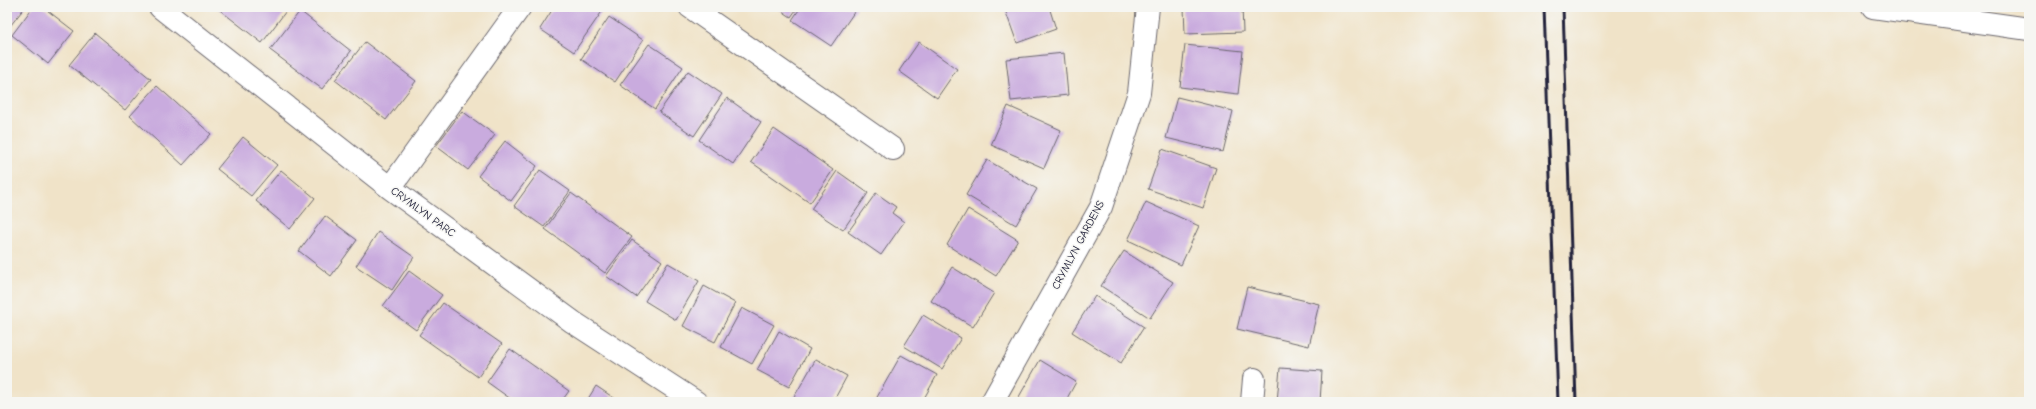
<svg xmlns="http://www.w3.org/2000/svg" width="2036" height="409" viewBox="0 0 2036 409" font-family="'Comic Neue',sans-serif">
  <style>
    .building { fill: #c9abde }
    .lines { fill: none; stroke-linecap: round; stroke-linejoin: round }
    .minor-casing { stroke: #6a666c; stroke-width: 24 }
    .minor { stroke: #fff; stroke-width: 22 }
    .rail { stroke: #22223b; stroke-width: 3 }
    .labels { text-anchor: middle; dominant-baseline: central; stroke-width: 3; stroke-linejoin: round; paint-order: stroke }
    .street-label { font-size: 11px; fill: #22223b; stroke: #f6f6f2 }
  </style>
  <rect width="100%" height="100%" fill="#f6f6f2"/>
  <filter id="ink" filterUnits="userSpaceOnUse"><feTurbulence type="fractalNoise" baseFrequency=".025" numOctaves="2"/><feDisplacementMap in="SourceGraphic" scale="8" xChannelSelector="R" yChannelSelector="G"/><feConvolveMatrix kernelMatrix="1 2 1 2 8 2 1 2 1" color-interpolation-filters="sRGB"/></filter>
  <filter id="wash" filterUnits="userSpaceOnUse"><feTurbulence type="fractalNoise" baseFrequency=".012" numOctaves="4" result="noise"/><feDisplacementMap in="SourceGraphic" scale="16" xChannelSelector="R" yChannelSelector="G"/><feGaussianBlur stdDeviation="0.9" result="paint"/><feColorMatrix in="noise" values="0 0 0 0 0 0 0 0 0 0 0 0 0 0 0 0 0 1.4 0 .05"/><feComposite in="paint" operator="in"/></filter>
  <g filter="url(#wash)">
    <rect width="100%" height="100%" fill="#f0e3c8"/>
    <g id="blocks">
      <path class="building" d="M7,7h18l-18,23z
        M33,7h10l31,24 -26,33 -36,-29z
        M216,7h73l-27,36z
        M554,7h44l5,3 -29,42 -34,-23z
        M776,7h22l-7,10z
        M801,7h54l2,1 -26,38 -39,-26z
        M1004,7h45l7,22 -39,14z
        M1184,7h58l1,25 -58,2z
        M300,11l51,40 -29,38 -52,-39z
        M609,17l34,23 -28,42 -34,-23z
        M95,33l56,46 -26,31 -56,-45z
        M365,42l51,39 -30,39 -51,-40z
        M919,42l38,27 -20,29 -38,-27z
        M649,44l34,23 -28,42 -35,-24z
        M1185,45l58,6 -5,43 -58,-7z
        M1064,53l4,42 -57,6 -5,-42z
        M688,71l34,23 -28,42 -35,-24z
        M157,86l54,48 -28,31 -53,-49z
        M1177,97l56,14 -10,41 -57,-14z
        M727,98l34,24 -28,42 -34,-24z
        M1008,106l53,24 -17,38 -53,-23z
        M462,111l33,24 -27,35 -32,-24z
        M774,129l59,41 -23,33 -59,-41z
        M243,137l34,28 -26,31 -34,-27z
        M505,141l32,25 -26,35 -33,-25z
        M1162,149l54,19 -13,40 -55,-19z
        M987,160l50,29 -21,36 -50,-30z
        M281,170l34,28 -25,31 -34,-28z
        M540,170l30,21 -26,36 -30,-21z
        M837,171l31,22 -25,37 -32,-21z
        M571,193l61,44 -27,36 -60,-44z
        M876,193l20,14 -4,6 12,9 -23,33 -33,-23z
        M1146,202l53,24 -18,39 -53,-25z
        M968,209l50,31 -22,36 -49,-31z
        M325,216l32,24 -26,36 -32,-25z
        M378,232l36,25 -22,33 -36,-24z
        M632,240l30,21 -26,36 -30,-21z
        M1124,251l49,31 -23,36 -49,-32z
        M668,263l31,18 -23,39 -31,-19z
        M952,267l42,26 -21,34 -42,-26z
        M409,271l33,24 -26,35 -33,-24z
        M704,286l31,17 -20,39 -32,-16z
        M1247,287l72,17 -10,42 -72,-17z
        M1095,296l49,31 -23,36 -49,-31z
        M443,303l59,41 -24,33 -59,-42z
        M742,308l32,17 -22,39 -31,-17z
        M923,315l38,23 -19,31 -38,-23z
        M779,331l31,18 -21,38 -32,-17z
        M510,349l59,42 -8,11h-46l-28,-20z
        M901,355l36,20 -15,27h-42l-4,-3z
        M816,359l31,17 -14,26h-31l-8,-5z
        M1040,360l36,22 -11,20h-49z
        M1280,368l42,3 -2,31h-43z
        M596,386l24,16h-34z"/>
    </g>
  </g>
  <g filter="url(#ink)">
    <use href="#blocks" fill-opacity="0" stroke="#6a666c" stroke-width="1"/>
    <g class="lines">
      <defs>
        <path id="minor" d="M160,7l230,181 183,134 123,80
          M690,7l203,142
          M1873,7l156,22
          M390,188l130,-181
          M992,402l109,-195 38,-114 9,-86
          M1252,402l2,-23"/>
      </defs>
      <use href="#minor" class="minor-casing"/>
      <use href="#minor" class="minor"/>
      <path class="rail" d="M1544,7l14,395
        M1563,7l13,395"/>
    </g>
  </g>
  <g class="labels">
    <g class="street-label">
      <text transform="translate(423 212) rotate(36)">CRYMLYN PARC</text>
      <text transform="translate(1078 245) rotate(-62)">CRYMLYN GARDENS</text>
    </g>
  </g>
  <rect width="2036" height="409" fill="none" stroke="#f6f6f2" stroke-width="24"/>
</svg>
